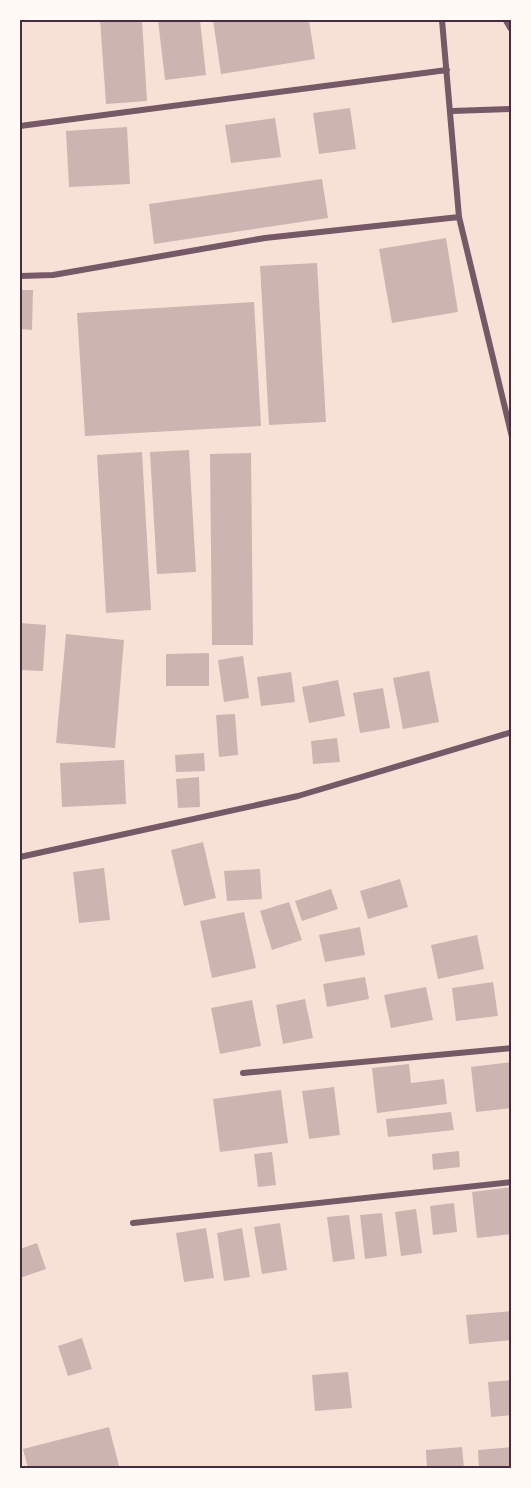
<svg xmlns="http://www.w3.org/2000/svg" width="531" height="1488" viewBox="0 0 531 1488" font-family="'Titillium Web',sans-serif">
  <style>
    .building { fill: #ccb4b1 }
    .lines { fill: none; stroke-linecap: round; stroke-linejoin: round }
    .minor { stroke: #755966; stroke-width: 6 }
    .tertiary { stroke: #755966; stroke-width: 10 }
    .neatline { fill: none; stroke: #4a2c40; stroke-width: 2 }
  </style>
  <rect width="100%" height="100%" fill="#f7e1d7"/>
  <path class="building" d="M100,20h42l5,81 -41,3z
    M158,20h42l6,55 -41,5z
    M213,20h96l6,39 -94,15z
    M350,108l6,41 -37,5 -6,-41z
    M275,118l6,39 -50,6 -6,-38z
    M127,127l3,57 -61,3 -3,-56z
    M322,179l6,39 -174,26 -5,-40z
    M446,238l12,74 -66,11 -13,-74z
    M317,263l9,159 -57,3 -9,-159z
    M20,290h13l-1,40 -12,-1z
    M254,302l7,124 -176,10 -8,-123z
    M189,450l7,122 -39,2 -7,-122z
    M142,452l9,158 -45,3 -9,-158z
    M251,453l2,192h-41l-2,-191z
    M20,623l26,2 -3,46 -23,-1z
    M66,634l58,6 -9,108 -59,-5z
    M209,653v33h-43v-32z
    M243,656l6,42 -25,4 -6,-42z
    M429,671l10,51 -36,7 -10,-51z
    M291,672l4,30 -34,4 -4,-29z
    M338,680l7,36 -36,7 -7,-36z
    M383,688l7,40 -30,5 -7,-40z
    M235,714l3,41 -19,2 -3,-42z
    M337,738l3,24 -27,2 -2,-23z
    M204,753l1,18 -29,1 -1,-17z
    M124,760l2,44 -64,3 -2,-44z
    M199,777l1,30 -22,1 -2,-29z
    M203,842l13,56 -32,8 -13,-56z
    M104,868l6,52 -31,3 -6,-51z
    M260,869l2,30 -35,2 -3,-30z
    M400,879l8,28 -40,12 -8,-28z
    M331,889l7,20 -36,12 -7,-20z
    M289,902l13,38 -30,10 -12,-39z
    M244,912l12,56 -44,10 -12,-57z
    M360,927l5,28 -40,7 -6,-27z
    M477,935l7,34 -46,10 -7,-34z
    M365,977l4,22 -42,8 -4,-23z
    M493,982l5,34 -42,5 -4,-33z
    M426,987l7,33 -42,8 -7,-33z
    M305,999l8,39 -30,6 -7,-39z
    M252,1000l9,46 -41,8 -9,-46z
    M512,1062v46l-36,4 -5,-45z
    M409,1064l2,19 33,-4 3,25 -70,9 -5,-45z
    M334,1087l6,48 -31,4 -7,-48z
    M281,1090l7,53 -68,9 -7,-53z
    M451,1112l3,18 -66,7 -2,-18z
    M459,1151l1,16 -27,3 -1,-16z
    M272,1152l4,33 -18,2 -4,-33z
    M512,1187v47l-35,4 -5,-46z
    M454,1203l3,29 -24,3 -3,-29z
    M416,1209l6,44 -21,3 -6,-44z
    M382,1213l5,43 -22,3 -5,-44z
    M349,1215l6,44 -22,3 -6,-45z
    M280,1223l7,47 -25,4 -8,-47z
    M206,1228l8,50 -30,4 -8,-49z
    M242,1228l8,49 -26,4 -7,-48z
    M37,1243l9,26 -26,9v-29z
    M512,1311v29l-43,4 -3,-29z
    M82,1338l10,31 -24,7 -10,-30z
    M348,1372l4,36 -37,3 -3,-36z
    M512,1380v35l-21,2 -3,-35z
    M109,1427l10,39 -91,2 -5,-19z
    M462,1447l2,21h-37l-1,-18z
    M512,1447v21h-33l-1,-18z"/>
  <g class="lines">
    <path class="minor" d="M442,20l17,197 53,220
      M452,111l60,-2
      M20,126l427,-56
      M20,276l33,-1 212,-37 194,-21
      M20,857l278,-61 214,-64
      M243,1073l269,-25
      M133,1223l379,-41"/>
    <path class="tertiary" d="M508,20l4,7"/>
  </g>
  <rect width="531" height="1488" fill="none" stroke="#fffaf5" stroke-width="42"/>
  <rect x="21" y="21" width="489" height="1446" class="neatline"/>
</svg>
